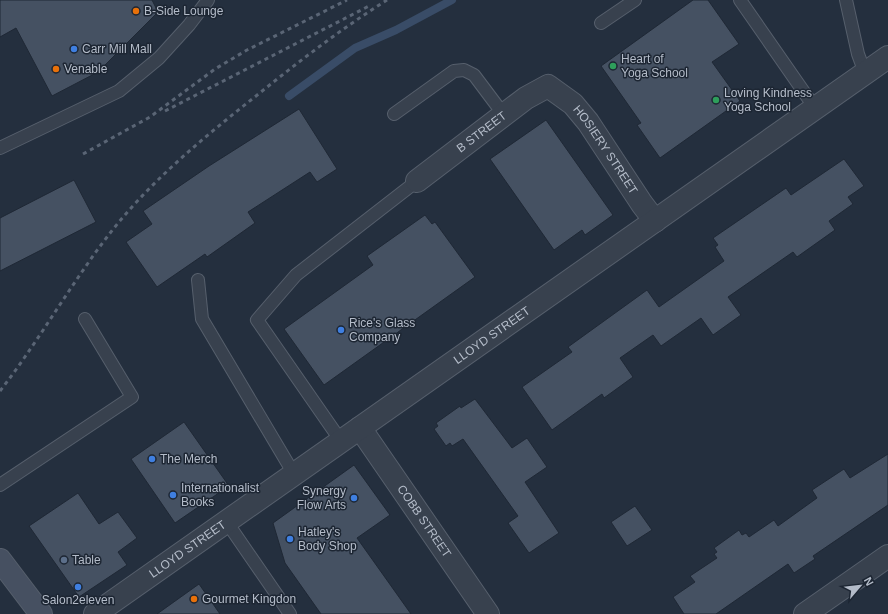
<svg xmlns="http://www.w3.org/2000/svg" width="888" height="614" viewBox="0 0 888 614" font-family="Helvetica,sans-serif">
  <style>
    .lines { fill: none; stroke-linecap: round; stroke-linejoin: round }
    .stream { stroke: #394c67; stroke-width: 8 }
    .building { fill: #455162; stroke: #1f2835 }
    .lane-casing { stroke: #565f6c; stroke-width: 14 }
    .street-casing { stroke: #565f6c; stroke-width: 24 }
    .secondary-casing { stroke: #565f6c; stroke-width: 24 }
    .lane { stroke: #38414e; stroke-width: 12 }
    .street { stroke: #38414e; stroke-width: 22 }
    .secondary { stroke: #465061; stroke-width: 22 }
    .rail { stroke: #5a6575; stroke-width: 3; stroke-dasharray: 4 4; stroke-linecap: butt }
    .food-dot { fill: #e8710a; stroke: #1d2633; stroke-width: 1.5 }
    .shop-dot { fill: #3f7fe0; stroke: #1d2633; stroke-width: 1.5 }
    .leisure-dot { fill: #2e9e5b; stroke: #1d2633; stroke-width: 1.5 }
    .service-dot { fill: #5c6f8a; stroke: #1d2633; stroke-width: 1.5 }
    .labels { text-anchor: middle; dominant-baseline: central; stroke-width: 3; stroke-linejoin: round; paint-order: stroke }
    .poi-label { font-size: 12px; fill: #b4bcc9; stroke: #1d2633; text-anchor: start }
    .street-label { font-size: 12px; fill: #b4bcc9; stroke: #1d2633 }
  </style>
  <rect width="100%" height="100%" fill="#242f3e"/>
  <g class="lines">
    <path class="stream" d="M289,96l66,-48 41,-18 56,-30"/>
  </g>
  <path class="building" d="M0,0h152l6,12 -60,60 -46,24 -36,-68 -16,9z
    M693,0h15l31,44 -27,18 28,39 -80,57 -23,-33 4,-2 -40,-57z
    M299,109l38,60 -20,13 -7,-10 -62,40 7,11 -48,34 -2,-3 -48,33 -31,-45 26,-18 -9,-13 66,-45z
    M546,120l67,95 -28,20 -3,-5 -28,20 -64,-91z
    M844,159l20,27 -16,11 5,7 -24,17 6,9 -38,27 -4,-5 -65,45 13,18 -28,20 -12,-17 -40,28 -8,-11 -33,23 13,19 -29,21 -2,-4 -50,36 -30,-43 50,-35 -4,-5 79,-57 12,17 65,-46 -9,-14 3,-2 -5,-7 73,-50 5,7z
    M74,180l22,42 -96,49v-53z
    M425,215l7,9 3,-2 40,55 -151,108 -40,-56 89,-64 -6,-9z
    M475,399l37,49 15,-10 20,29 -22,15 34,51 -30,20 -21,-30 10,-7 -55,-77 -11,7 -2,-3 -4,3 -12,-17 4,-3 -2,-3 24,-17 1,2z
    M184,422l45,64 -54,37 -44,-64z
    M888,454v51l-75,51 2,3 -21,14 -6,-9 -72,50h-32l-11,-17 22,-15 -5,-6 27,-18 -3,-4 3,-2 -3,-4 25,-18 3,5 4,-2 3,4 25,-17 4,6 39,-28 -5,-8 32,-21 6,9z
    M354,465l36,50 -33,23 54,76h-90l-36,-51 -12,-40z
    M78,493l21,31 19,-12 19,26 -19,14 9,13 -48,32 -50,-71z
    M635,506l17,24 -25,16 -16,-24z
    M199,584l21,30h-63z"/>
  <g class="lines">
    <defs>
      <path id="lane" d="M740,0l75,108
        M846,0l12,54 7,19
        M601,23l34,-23
        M394,114l60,-43 10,-1 10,5 30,40
        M0,148l119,-57 40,-33 30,-33 19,-25
        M198,280l4,39 92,155
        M341,441l-84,-121 39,-45 121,-94
        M0,485l132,-88 -47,-78
        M226,521l64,93"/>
      <g id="street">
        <path id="s1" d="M417,181l109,-83 22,-12 25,18 15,18 54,82 13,17"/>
        <path id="s2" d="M360,428l128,186"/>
        <path id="s3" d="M95,614l793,-557"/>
        <path d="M805,614l83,-58"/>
      </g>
      <path id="secondary" d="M0,560l41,54"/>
    </defs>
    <use href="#lane" class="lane-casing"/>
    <use href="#street" class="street-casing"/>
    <use href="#secondary" class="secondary-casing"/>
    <use href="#lane" class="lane"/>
    <use href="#street" class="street"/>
    <use href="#secondary" class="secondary"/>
    <path class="rail" d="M165,111l204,-105
      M83,154l67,-37 65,-48 32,-19 100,-50
      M0,391c38,-49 69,-104 107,-154 41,-54 96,-99 149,-141 42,-34 85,-67 131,-96"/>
  </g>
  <g class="food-dot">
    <circle cx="136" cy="11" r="4"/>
    <circle cx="56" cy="69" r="4"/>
    <circle cx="194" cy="599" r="4"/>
  </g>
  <g class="shop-dot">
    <circle cx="74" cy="49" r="4"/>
    <circle cx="341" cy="330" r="4"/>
    <circle cx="152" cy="459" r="4"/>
    <circle cx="173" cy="495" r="4"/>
    <circle cx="354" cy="498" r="4"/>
    <circle cx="290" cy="539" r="4"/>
    <circle cx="78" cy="587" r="4"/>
  </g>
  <g class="leisure-dot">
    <circle cx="613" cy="66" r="4"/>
    <circle cx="716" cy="100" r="4"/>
  </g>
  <circle class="service-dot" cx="64" cy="560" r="4"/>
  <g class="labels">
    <g class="poi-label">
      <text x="144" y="11">B-Side Lounge</text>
      <text x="82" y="49">Carr Mill Mall</text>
      <text x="621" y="59">Heart of<tspan x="621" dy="14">Yoga School</tspan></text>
      <text x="64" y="69">Venable</text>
      <text x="724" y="93">Loving Kindness<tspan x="724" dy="14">Yoga School</tspan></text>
      <text x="349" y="323">Rice's Glass<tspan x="349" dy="14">Company</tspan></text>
      <text x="160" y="459">The Merch</text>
      <text x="181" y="488">Internationalist<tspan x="181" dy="14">Books</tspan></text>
      <text x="346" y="491" text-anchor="end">Synergy<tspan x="346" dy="14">Flow Arts</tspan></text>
      <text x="298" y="532">Hatley's<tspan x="298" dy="14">Body Shop</tspan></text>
      <text x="72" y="560">Table</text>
      <text x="202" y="599">Gourmet Kingdon</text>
      <text x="78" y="600" text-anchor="middle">Salon2eleven</text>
    </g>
    <g class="street-label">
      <text stroke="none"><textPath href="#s1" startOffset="81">B STREET</textPath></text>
      <text stroke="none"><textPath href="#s1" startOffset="249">HOSIERY STREET</textPath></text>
      <text stroke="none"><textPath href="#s3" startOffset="485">LLOYD STREET</textPath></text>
      <text stroke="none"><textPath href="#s2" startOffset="113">COBB STREET</textPath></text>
      <text stroke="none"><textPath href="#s3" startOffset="113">LLOYD STREET</textPath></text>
    </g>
  </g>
  <g transform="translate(860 586) rotate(62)" stroke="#1d2633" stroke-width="3" paint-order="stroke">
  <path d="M0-3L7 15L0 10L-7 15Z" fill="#b4bcc9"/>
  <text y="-6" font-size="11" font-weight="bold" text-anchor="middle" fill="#b4bcc9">N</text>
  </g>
</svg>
